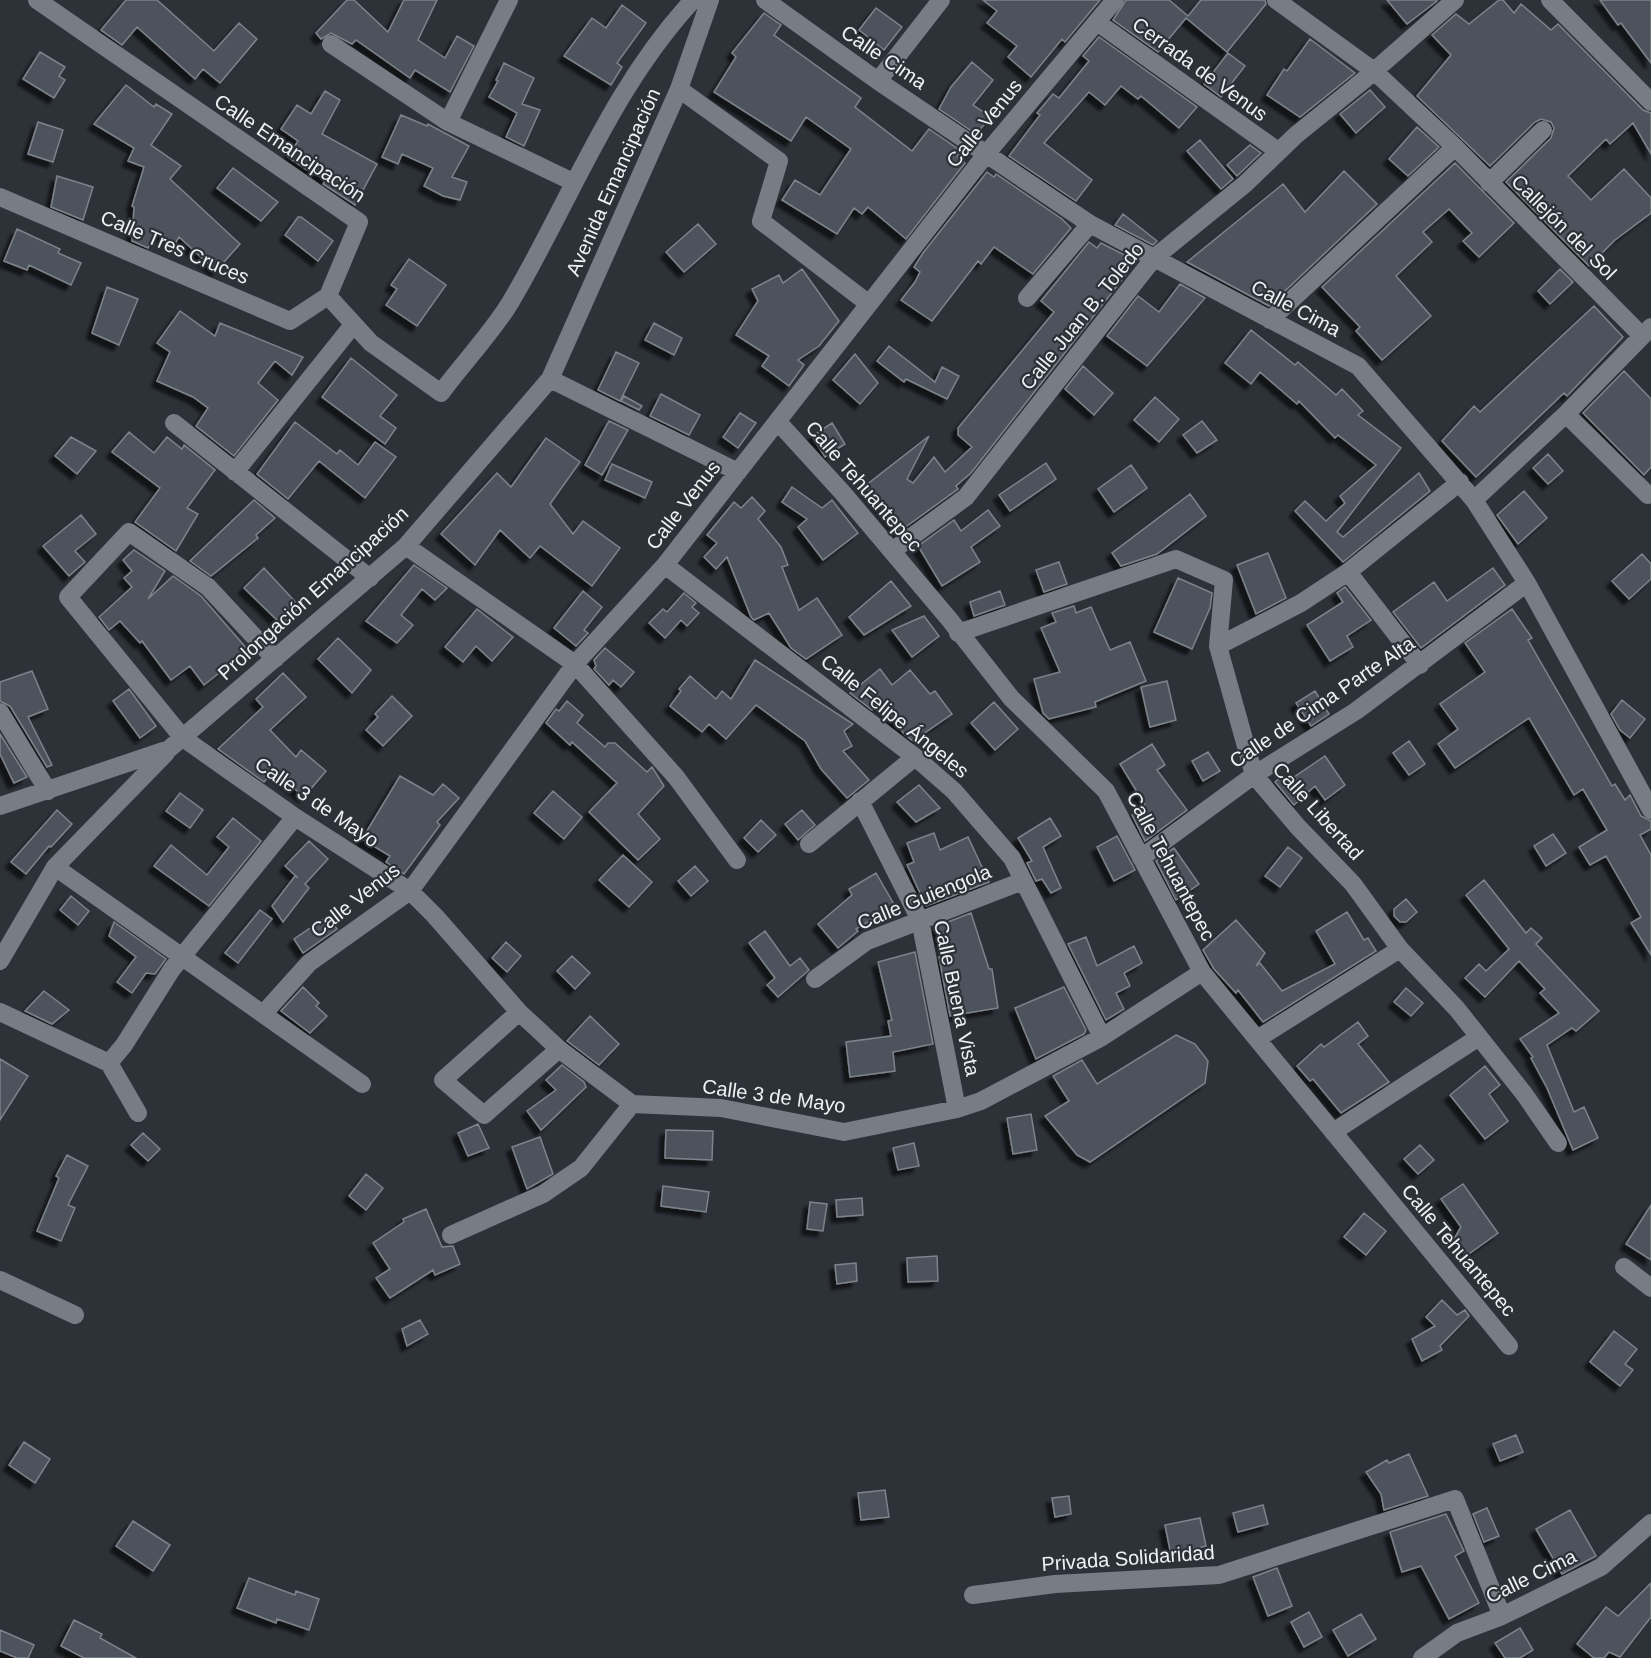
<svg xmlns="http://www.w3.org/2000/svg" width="1651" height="1658" viewBox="0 0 1651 1658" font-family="Helvetica,sans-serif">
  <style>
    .building { fill: #4e535b; stroke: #7e838b; stroke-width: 1.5; filter: url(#shadow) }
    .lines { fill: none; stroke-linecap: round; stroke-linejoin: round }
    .street { stroke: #787d85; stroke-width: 18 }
    .labels { text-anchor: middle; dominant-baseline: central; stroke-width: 4.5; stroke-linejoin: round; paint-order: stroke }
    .street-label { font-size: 20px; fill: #eef1f6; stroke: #2d3138 }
  </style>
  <defs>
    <filter id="shadow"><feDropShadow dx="-5.5" dy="5.5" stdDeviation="1.5" flood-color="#0009"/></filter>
  </defs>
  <rect width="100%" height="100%" fill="#2d3138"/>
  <path class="building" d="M126,0h31l57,51 25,-28 18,16 -37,44 -17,-14 -8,10 -58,-52 -15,18 -21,-15z
    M347,0h7l34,32 16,-32h33l-19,40 27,18 12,-22 17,10 -24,46 -35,-22 -5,8 -54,-38 -4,4 -21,-11 -10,6 -5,-6z
    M983,0h117l-35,42 -3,-3 -31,38 -23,-20 9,-11 -30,-23 10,-12z
    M1126,0h43l19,16 13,-16h64l1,4 -39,48 -41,-34 -28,34 -45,-32z
    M1387,0h50v1l-30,23z
    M1499,0h4l11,13 7,-9 30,26 7,-6 85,86 8,3v41l-18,-31 -23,21 -4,-5 -38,37 23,24 33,-31 27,29v15l-36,27 -26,26 -83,-84 45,-44 3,-10 -3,-6 -10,-3 -6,3 -45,44 -73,-70 34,-41 -19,-20 24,-21 13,10z
    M1600,0h51v63l-30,-40 -3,2z
    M622,5l24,18 -29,40 5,4 -11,18 -47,-29 28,-38 14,10z
    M876,8l26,19 -18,23 -25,-20z
    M764,13l17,12 -7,10 87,63 -6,9 57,44 17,-22 32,22 -4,5 8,7 -59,76 -38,-32 -6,7 -8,-6 -17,26 -55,-34 13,-20 25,15 31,-46 -45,-32 -15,24 -77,-49 22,-35 -4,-4z
    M1099,37l98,70 -18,21 -38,-32 -3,3 -17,-13 -16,19 -16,-13 -45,51 48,37 -16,21 -67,-45 31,-41 -3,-2 16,-19 6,4 30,-37 -6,-5z
    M1310,39l45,34 -55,44 -33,-22 17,-26 3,2z
    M40,52l25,15 -6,9 6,4 -11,18 -31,-19z
    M1228,53l17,13 -24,31 -17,-13z
    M972,62l21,18 -20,25 18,12 -15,17 -37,-25 12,-22z
    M504,63l30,15 -12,26 18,6 -16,36 -18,-9 11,-24 -28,-16 9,-16 -2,-1z
    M126,85l28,22 2,-3 16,10 -21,31 30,21 -11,13 70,65 -24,27 -37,-34 -4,7 -19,-13 -8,17 -16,-7 2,-34 -2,-1 12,-39 -16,-6 6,-13 -40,-24z
    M1370,90l15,17 -29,26 -16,-19z
    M325,91l15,9 -18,34 55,30 -22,41 -32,-21 2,-3 -16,-13 -2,2 -19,-13 10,-16 -17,-12 16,-24 14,9z
    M401,115l26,11 1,-2 41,22 -17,31 15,5 -7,18 -17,-4 -19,-10 9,-18 -31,-14 -4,10 -16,-7z
    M38,122l25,8 -10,32 -25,-8z
    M1417,127l22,20 -31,29 -19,-17z
    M1200,140l33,39 -12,10 -34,-38z
    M1250,145l11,8 -24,23 -10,-11z
    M1455,163l59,60 -35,34 -16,-16 9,-8 -23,-24 -26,23 9,10 -36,34 35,40 -49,44 -26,-29 4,-4 -38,-40z
    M233,168l45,34 -17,19 -44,-33z
    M1344,171l33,33 -108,102 -82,-44 96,-78 22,28z
    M987,172l7,5 2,-3 66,45 9,9 -38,46 -39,-27 -13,17 -3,-3 -46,60 -31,-21 14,-18 5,-10 -6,-5 9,-14z
    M57,176l36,11 -10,33 -32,-13z
    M1123,214l34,27 -4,4 -38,-20z
    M298,217h3l32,24 -15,20 -33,-26z
    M698,224l18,20 -32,28 -18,-20z
    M17,229l43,20 -2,4 23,10 -10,22 -42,-20 -2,5 -23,-9z
    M1089,242l8,6 4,-5 35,18 -11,9 3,2 -157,201 -15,13 2,3 -58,42 -35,-45 64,-50 -22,43 6,4 21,-26 11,15 27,-25 -14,-12v-7l96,-116 -13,-11z
    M409,259l37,26 -29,41 -31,-21 11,-16 -6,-4z
    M802,269l37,52 -20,25 -21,14 6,5 -15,21 -27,-20 7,-10 -33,-21 22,-34 -6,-12 27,-14 4,8z
    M1560,269l13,13 -23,22 -12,-13z
    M1180,284l25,14 -58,68 -40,-30 31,-40 21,16z
    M107,287l31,12 -19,46 -27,-12z
    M1594,306l29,31 -56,59 -3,-3 -88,84 -34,-36 32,-35 6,6z
    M180,311l35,25 5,-13 83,34 -11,18 -17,-14 -17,22 20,17 -44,56 -38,-30 12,-18 -15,-11 -36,-16 13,-29 -13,-9z
    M654,323l28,15 -8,17 -29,-15z
    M1251,330l44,35 3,-3 38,33 6,-6 21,22 -5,4 43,33 -64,84 6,5 76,-64 11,18 -87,71 -48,-51 10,-10 21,20 19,-18 -5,-7 36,-31 -38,-30 -3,3 -36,-37 -2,3 -37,-32 -9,12 -26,-21z
    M889,346l46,36 7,-15 17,9 -12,23 -41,-20 -2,3 -27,-21z
    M616,352l23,11 -19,38 -22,-11z
    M855,354l23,29 -18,21 -27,-24z
    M351,358l46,37 -17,21 16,12 -11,16 -63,-47z
    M1083,366l30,27 -19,22 -29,-26z
    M1624,371l27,28v68l-7,8 -61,-62z
    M661,394l39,21 -11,20 -39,-19z
    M624,396l18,10 -3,4 -18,-9z
    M1155,397l24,22 -20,23 -25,-22z
    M740,413l16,10 -18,25 -15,-11z
    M609,421l19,9 -26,45 -17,-10z
    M1202,421l15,19 -20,13 -14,-18z
    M295,422l42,32 3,-4 18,15 17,-23 21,15 -31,41 -46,-37 -31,38 -31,-25z
    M832,423l13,21 -20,13 -13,-21z
    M129,432l25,21 13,-16 15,12 2,-4 31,25 -28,38 11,6 -22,37 -41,-29 25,-34 -48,-36z
    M71,437l25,14 -19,23 -22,-18z
    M546,438l34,24 -30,42 23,30 10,-13 37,27 -28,38 -52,-40 -10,12 -30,-28 -25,35 -34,-31 56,-61 14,14z
    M1548,454l15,17 -15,13 -15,-16z
    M1046,463l10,16 -46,32 -11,-16z
    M612,464l40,18 -7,16 -40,-18z
    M1131,465l16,23 -33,24 -16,-23z
    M792,487l30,21 10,-8 26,33 -35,27 -25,-33 9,-8 -25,-17z
    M1524,491l23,27 -29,26 -21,-29z
    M1190,494l16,22 -49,38 -36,12 -9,-13z
    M752,497l13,14 -7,8 23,28 7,18 -6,2 17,43 18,-12 25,37 -36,24 -15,-11 -22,-35 -15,7 -3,-3 -24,-60 -11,12 -12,-12 13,-14 -10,-8 27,-33 7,6z
    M254,500l21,18 -19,17 2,3 -47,38 -21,-15z
    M988,510l12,16 -29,21 9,15 -38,24 -24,-40 36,-26 7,11z
    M81,515l15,19 -21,17 10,11 -16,14 -26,-30z
    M134,550l31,21 -17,28 25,-23 28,20 47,54 -44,35 -14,-19 -19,14 -29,-39 -2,2 -20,-22 -11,9 -10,-13 33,-30 -8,-9 8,-7 -9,-11z
    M1268,553l18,45 -30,16 -19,-49z
    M1642,554l9,10v15l-22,20 -17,-18z
    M1059,562l8,22 -23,8 -8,-22z
    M414,565l33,23 -12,12 -13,-11 -21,26 12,10 -16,18 -31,-22z
    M264,568l36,39 -18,18 -38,-37z
    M1493,568l12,17 -84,63 -28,-36 41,-30 13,19z
    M1178,578l34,15 -2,15 -18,41 -38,-17z
    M891,581l20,25 -47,29 -15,-18z
    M1345,587l26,33 -24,16 6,11 -23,14 -23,-36 36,-23 -6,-9z
    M583,591l19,16 -18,23 4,3 -12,13 -22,-18z
    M1000,591l5,14 -31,11 -4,-14z
    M684,593l12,10 -4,4 7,6 -12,13 -6,-6 -16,18 -16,-15 14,-14 4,3z
    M1074,606l2,7 15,-6 19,43 20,-8 16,39 -51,21 1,5 -47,12 -6,-6 -9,-34 26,-7 -19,-44 15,-6 -4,-9z
    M477,609l36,28 -21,24 -16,-15 -13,16 -18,-15z
    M1512,609l20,29 -4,2 84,146 3,-2 10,16 5,-5 11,21 10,5v8l-11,6 11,20v100l-20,-32 10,-6 -35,-61 -16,9 -11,-18 28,-17 -24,-41 -9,6 -45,-77 -74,50 -17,-24 20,-15 -18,-25 45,-32 -20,-29z
    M924,616l15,20 -27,21 -20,-27z
    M338,638l33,32 -19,23 -34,-34z
    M605,648l29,24 -13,15 -8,-7 -4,5 -15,-16 2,-3 -2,-6z
    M755,660l98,64 -9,7 8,15 -9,5 26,29 -22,18 -26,-29 -16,-28 -49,-36 -30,34 -17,-15 -7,8 -32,-26 11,-15 -2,-2 11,-13 26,23 6,-8 9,8z
    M880,669l12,16 18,-15 20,24 5,-3 17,23 -39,27 -9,-7 -22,-32 -10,8 -22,-17z
    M32,671l16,38 -20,8 24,48 -5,2 -37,-61 -10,-5v-19z
    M283,673l23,24 -36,33 26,27 5,-7 25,21 -22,26 -30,-26 -10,11 -46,-33 45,-42 -7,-8z
    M1167,681l9,39 -26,7 -9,-40z
    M129,689l27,37 -16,12 -27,-37z
    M1315,691l14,23 -18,12 -15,-23z
    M392,696l20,20 -29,30 -17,-16 12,-13 -3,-3z
    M1622,700l23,19 -15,19 -10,-8 -9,-16z
    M567,701l16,14 -6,8 28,24 3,-4h7l32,29 5,-5 12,19 -26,28 22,25 -22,21 -49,-48 28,-29 -45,-41 -2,3 -24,-22 10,-14 3,2z
    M994,702l24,27 -23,21 -24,-27z
    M0,734l27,43 -13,6 -14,-29z
    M1409,741l16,23 -16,11 -16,-22z
    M1152,744l13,21 -8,5 30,40 -42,31 -13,-26 13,-10 -25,-41z
    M1208,752l12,19 -17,10 -11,-20z
    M1325,756l20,29 -20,15 -10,-14 -21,19 -19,-23 7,-7 6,6z
    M400,776l33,19 10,-11 16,14 -22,24 3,3 -36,49 -18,-12 4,-6 -28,-17z
    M919,785l21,23 -24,14 -19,-20z
    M553,791l29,26 -18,22 -30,-26z
    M180,793l23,17 -13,18 -24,-17z
    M57,810l15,14 -21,23 -2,-1 -23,28 -15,-12z
    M802,810l13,15 -17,15 -13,-16z
    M233,818l28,23 -52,65 -55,-40 17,-21 36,30 22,-28 -12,-10z
    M1050,818l11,18 -18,11 18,41 -10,5 -9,-14 -6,2 -9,-18 5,-2 -14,-23z
    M761,820l15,15 -18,17 -14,-14z
    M934,833l6,17 28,-13 21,45 -63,24 -19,-41 7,-3 -7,-19z
    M1553,834l13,19 -20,13 -12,-20z
    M1117,836l18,34 -21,11 -17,-34z
    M309,841l19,18 -23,25 4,4 -26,34 -11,-16 23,-30 3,2 -13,-12z
    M1288,847l14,11 -22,29 -15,-11z
    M1174,848l25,36 -23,16 -20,-39z
    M623,855l29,27 -23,25 -30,-27z
    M695,866l13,15 -17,15 -13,-15z
    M876,873l19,33 -39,23 2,2 -20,17 -20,-24 34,-29 -3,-6z
    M1484,880l42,53 5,-5 11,10 -6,6 63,67 -23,20 -4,-3 -25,17 27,67 10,-5 14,31 -25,12 -26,-62 -16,-30 2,-1 -13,-18 39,-26 -19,-20 5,-4 -26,-28 -34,36 -20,-19 14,-14 7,7 23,-22 -43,-54z
    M71,896l18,15 -11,14 -18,-15z
    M1406,899l11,13 -11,10h-6l-6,-6v-7z
    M260,910l12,9 -34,44 -13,-10z
    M1347,912l17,28 4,-2 8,13 -113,71 -25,-32 -2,3 -22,-24 -11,-19 33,-30 29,33 -9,13 4,-3 22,28 53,-27 -19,-33z
    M971,913l18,56h3l6,39 -48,8 -11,-59 8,-4 -12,-26z
    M328,916l9,13 -34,24 -9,-14z
    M114,922l52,37 -11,15 -9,-1 -14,20 -15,-11 19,-25 -27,-21z
    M765,931l25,35 10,-8 9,12 -31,27 -11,-12 8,-7 -26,-35z
    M1086,937l11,29 37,-20 8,17 -18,10 6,13 -14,7 8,16 -18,11 -38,-76z
    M506,942l15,14 -14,16 -15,-14z
    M915,952l18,92 -40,8 2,19 -45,6 -4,-35 45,-6 -3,-15 4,-1 -14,-58z
    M572,956l18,17 -15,16 -18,-18z
    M303,987l16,16 -3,3 11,10 -17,17 -29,-22z
    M1064,987l22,43 -2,4 -48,25 -21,-51z
    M1406,988l17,15 -12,13 -17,-14z
    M44,991l25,19 -17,14 -27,-13z
    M590,1016l29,28 -20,21 -32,-24z
    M1358,1022l10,14 -10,8 31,38 -48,31 -28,-34 -3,2 -13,-15 24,-22 3,3z
    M1176,1035l19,9 13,17 -3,22 -115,79 -13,-7 -32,-39 24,-15 -16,-25 29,-16 15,24z
    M0,1059l28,17 -28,44z
    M562,1065l22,17 2,5 -45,43 -14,-19 29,-21 -10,-10z
    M1485,1066l15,19 -11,9 19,27 -23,18 -35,-44z
    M1031,1114l6,36 -24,4 -6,-36z
    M478,1124l11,24 -21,8 -10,-23z
    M666,1130l47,1 -1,29 -47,-2z
    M143,1133l17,16 -12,12 -17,-16z
    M540,1137l13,37 -26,15 -15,-42z
    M914,1143l5,23 -21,4 -5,-22z
    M1420,1145l14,15 -16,14 -14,-15z
    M67,1155l21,11 -20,39 7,3 -14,33 -24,-10 22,-53 -3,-2z
    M366,1174l17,14 -17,22 -17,-14z
    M1463,1184l35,49 -32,23 -12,-17 7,-12 -20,-28z
    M663,1186l46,6 -3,20 -45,-6z
    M862,1198l1,17 -26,2 -1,-17z
    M810,1202l17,2 -4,27 -16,-2z
    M1651,1205v55l-25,-16z
    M426,1209l16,38 11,-1 7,18 -25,11 -2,-5 -43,28 -14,-20 14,-9 -17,-26 31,-21 -1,-3z
    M1364,1213l22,18 -20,24 -22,-18z
    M937,1256l1,25 -30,1 -1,-24z
    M856,1263l1,18 -20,3 -2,-19z
    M1442,1300l15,15 8,-5 4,6 -29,30 2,4 -20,11 -10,-22 23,-13 -9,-9z
    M420,1320l8,14 -21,12 -5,-17z
    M1614,1331l23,18 -12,15 8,6 -13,16 -30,-24z
    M1516,1435l7,17 -23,9 -7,-17z
    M24,1442l26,17 -15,24 -26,-18z
    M1409,1454l19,42 -44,14 -3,-16 -15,-22 21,-12 2,3z
    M885,1490l4,27 -28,3 -3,-27z
    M1069,1496l2,18 -16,3 -3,-19z
    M1263,1505l5,19 -30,8 -5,-19z
    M1487,1508l12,28 -15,6 -11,-28z
    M1570,1510l26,46 -34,18 -26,-45z
    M1446,1514l18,37 -9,5 24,47 -30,16 -28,-53 -19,6 -12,-40z
    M1200,1518l6,28 -35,9 -6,-30z
    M133,1521l37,24 -17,26 -37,-25z
    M1277,1568l15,38 -24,10 -15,-39z
    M249,1578l46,17 1,-4 23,8 -10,31 -32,-11 -1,4 -39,-15z
    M1651,1583v34l-31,40 -11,-5 -5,6h-10l-17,-14 29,-37 12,9z
    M1309,1612l13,25 -18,10 -13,-25z
    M1361,1614l15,25 -28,17 -15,-26z
    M74,1620l28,14 -2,4 36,20h-52l-23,-12z
    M1520,1628l13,22 -13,8h-15l-10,-15z
    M0,1630l34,15 -6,13h-11l-17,-7z"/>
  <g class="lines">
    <path class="street" d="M37,0l322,222 -31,74
      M765,0l113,81 212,143 268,142 116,134 53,83 124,227
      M1276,0l98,71 81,76 187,189
      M1550,0l101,102
      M1097,22l181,129
      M331,44l117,78 125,60
      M878,81l63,-81
      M679,89l100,72 -18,60 108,83
      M448,122l61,-122
      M1489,183l54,-53
      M0,197l290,124 38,-25
      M328,296l43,47 70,50c22,-30 50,-59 69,-90 61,-103 100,-213 183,-303
      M1027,298l63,-74
      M1270,320l185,-173
      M550,379l188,93
      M1566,414l82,81
      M778,422l64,70 107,127 62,79 95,93 96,181 307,374
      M174,423l196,155
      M235,472l118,-147
      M1474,500l92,-86 85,-87
      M406,546l169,118 101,113 61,83
      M892,551l74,-54 188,-239 91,-74 51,-49 69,-56 90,-79
      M665,565l250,192 39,34 58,67 90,179
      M1348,572l72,93
      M958,633l218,-74 48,21 -6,66 36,129 44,52 55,57 47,65 57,60 68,86 33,48
      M1218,646l83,-43 47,-31 112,-90
      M275,659l-67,-72 -79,-55 -61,65 115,141 112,79 115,74 25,25 84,96 40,37 73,55 89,4 123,24 113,-23 24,-8 121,-64 100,-65
      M0,712l48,79
      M860,801l60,119 37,189
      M0,806l169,-57 237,-203 144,-167 129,-290 31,-89
      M809,844l106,-87
      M1141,858l113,-83 102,-64 171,-128
      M55,867l307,217
      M0,961l55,-94 111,-114
      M815,979l52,-38 156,-60
      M0,1012l109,51 29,50
      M519,1012l-76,68 41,35 75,-66
      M264,1013l45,-50 101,-72 165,-227 90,-99 322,-412 128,-153
      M1257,1039l143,-90
      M109,1063l15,-18 48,-76 123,-152
      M1333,1132l146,-95
      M451,1235l92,-41 38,-26 51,-64
      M1624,1267l27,21
      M0,1280l75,35
      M973,1595l82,-11 164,-9 236,-76 47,117
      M1422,1658l35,-25 45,-17 99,-49 50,-44"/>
  </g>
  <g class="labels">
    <g class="street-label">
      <text transform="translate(884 57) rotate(34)">Calle Cima</text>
      <text transform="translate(1200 69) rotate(36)">Cerrada de Venus</text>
      <text transform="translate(984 123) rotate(-51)">Calle Venus</text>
      <text transform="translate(290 148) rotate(34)">Calle Emancipación</text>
      <text transform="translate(613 182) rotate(-66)">Avenida Emancipación</text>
      <text transform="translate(1564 227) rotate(45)">Callejón del Sol</text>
      <text transform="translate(175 247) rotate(23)">Calle Tres Cruces</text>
      <text transform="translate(1296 308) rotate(28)">Calle Cima</text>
      <text transform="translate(1082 316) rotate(-51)">Calle Juan B. Toledo</text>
      <text transform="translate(864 486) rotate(49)">Calle Tehuantepec</text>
      <text transform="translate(683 505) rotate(-52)">Calle Venus</text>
      <text transform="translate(313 593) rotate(-42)">Prolongación Emancipación</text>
      <text transform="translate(1322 702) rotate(-34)">Calle de Cima Parte Alta</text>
      <text transform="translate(895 716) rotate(39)">Calle Felipe Ángeles</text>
      <text transform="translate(317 802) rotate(34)">Calle 3 de Mayo</text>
      <text transform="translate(1318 811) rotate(48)">Calle Libertad</text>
      <text transform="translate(1171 866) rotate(62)">Calle Tehuantepec</text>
      <text transform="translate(924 897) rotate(-22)">Calle Guiengola</text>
      <text transform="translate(355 900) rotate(-38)">Calle Venus</text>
      <text transform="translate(957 998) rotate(78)">Calle Buena Vista</text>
      <text transform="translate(774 1096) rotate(8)">Calle 3 de Mayo</text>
      <text transform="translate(1459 1250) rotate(50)">Calle Tehuantepec</text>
      <text transform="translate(1128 1558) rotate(-4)">Privada Solidaridad</text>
      <text transform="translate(1531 1576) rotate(-26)">Calle Cima</text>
    </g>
  </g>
</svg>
